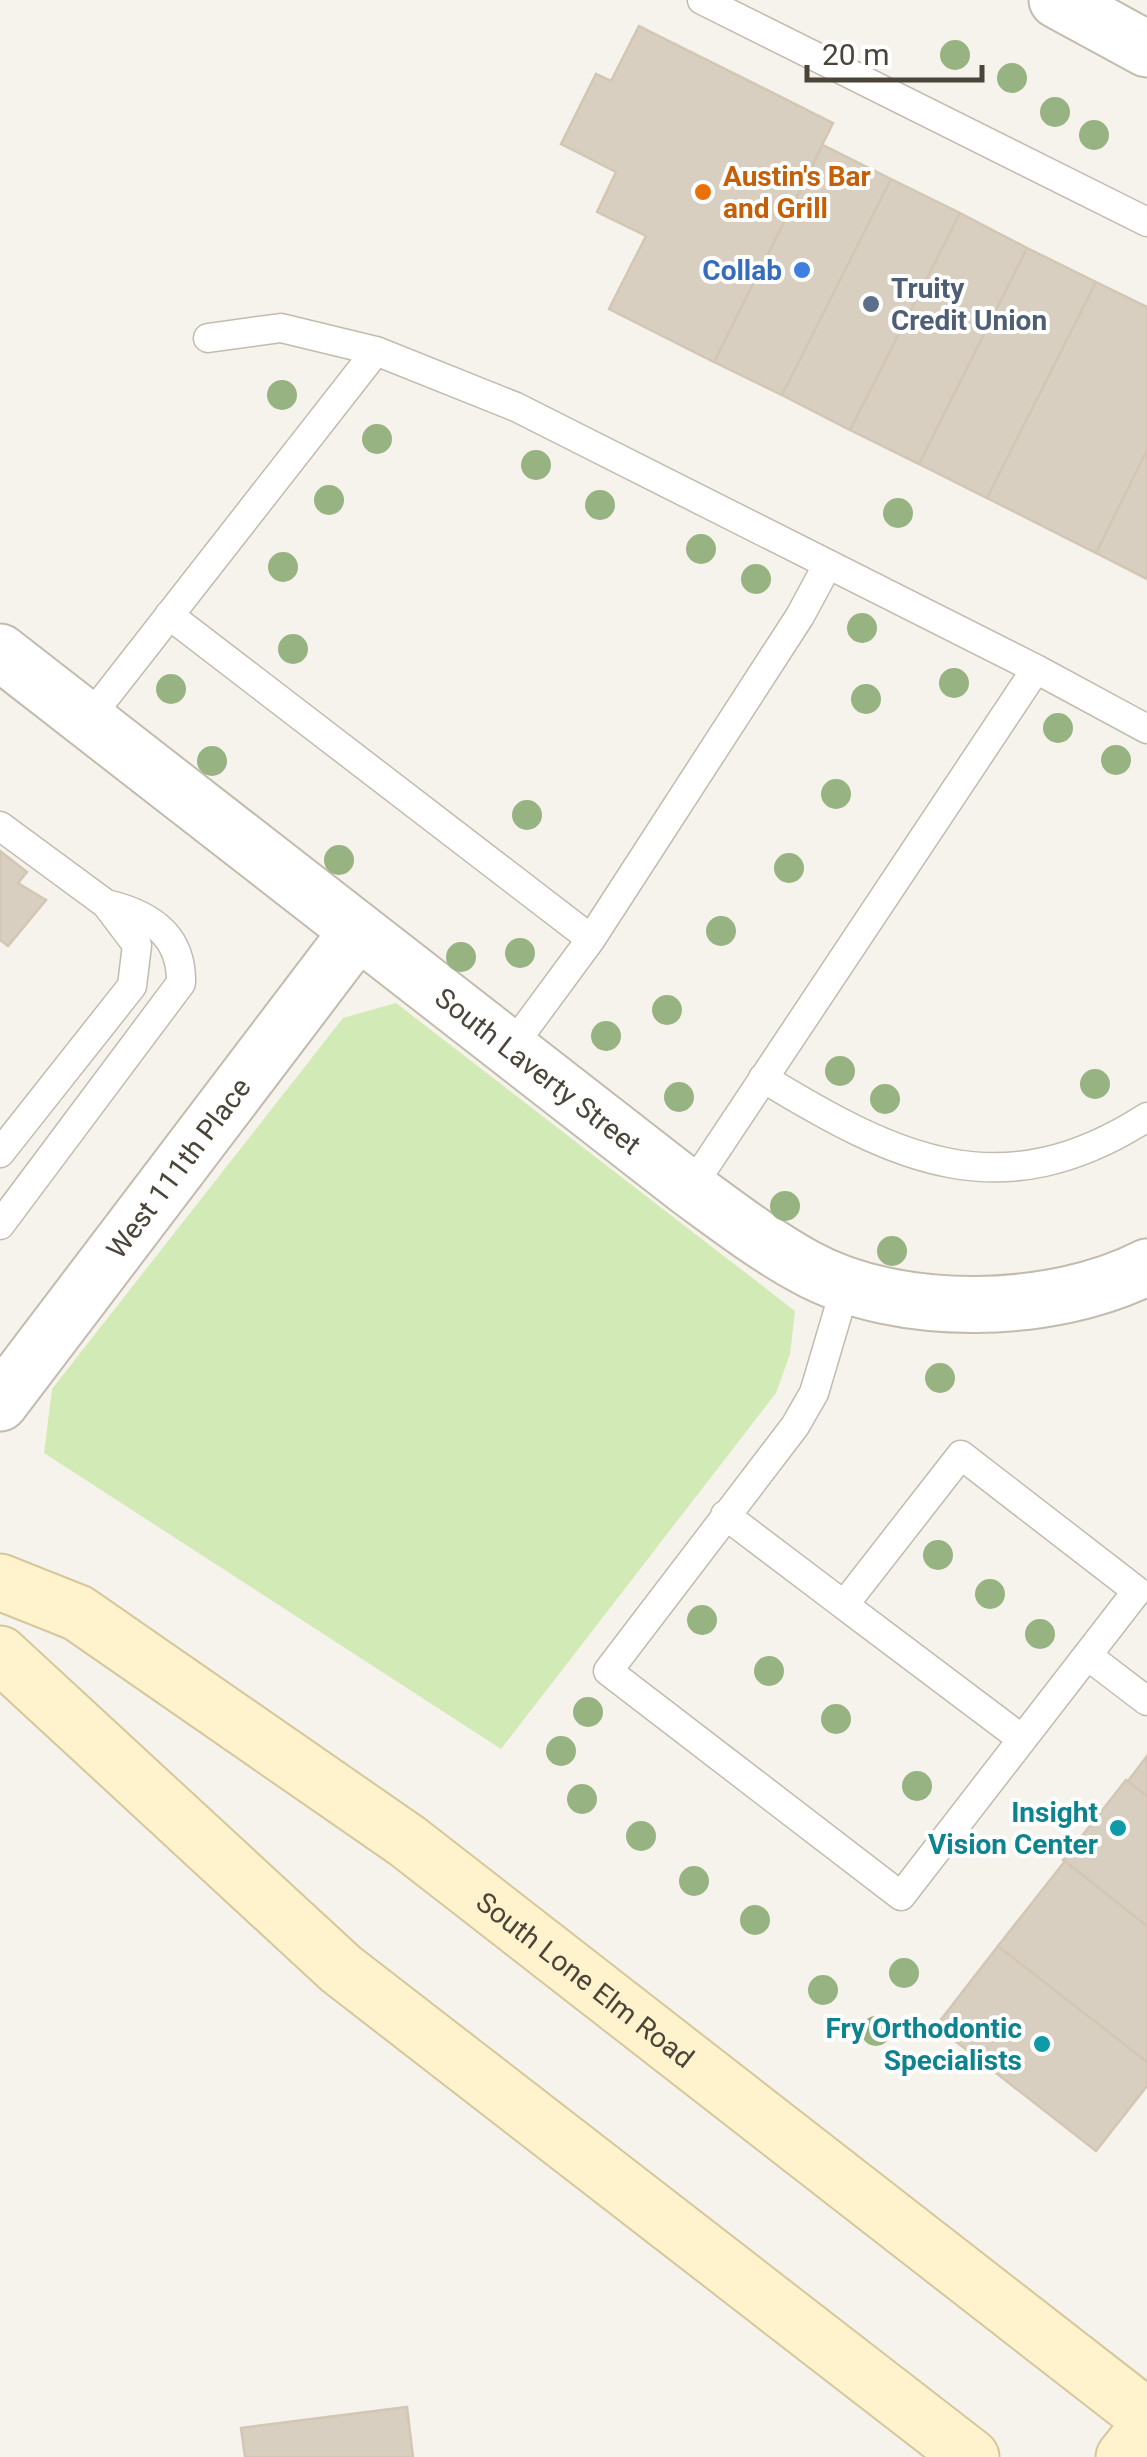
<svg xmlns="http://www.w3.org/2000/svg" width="1147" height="2457" viewBox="0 0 1147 2457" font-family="Roboto,sans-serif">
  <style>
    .green { fill: #d2eab5 }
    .building { fill: #d8cfc1; stroke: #d3c7b4; stroke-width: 2.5 }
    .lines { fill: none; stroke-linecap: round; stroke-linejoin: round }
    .lane-casing { stroke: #c2bbae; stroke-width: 31 }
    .street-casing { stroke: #c2bbae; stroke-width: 59 }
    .secondary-casing { stroke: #d6c79b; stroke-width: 59 }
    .lane { stroke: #fff; stroke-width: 28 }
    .street { stroke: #fff; stroke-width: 55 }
    .secondary { stroke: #fff3cd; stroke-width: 55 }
    .tree { fill: #97b381 }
    .food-dot { fill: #e8710a; stroke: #fff; stroke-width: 4 }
    .shop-dot { fill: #3f7fe0; stroke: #fff; stroke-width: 4 }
    .service-dot { fill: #5c6f8a; stroke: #fff; stroke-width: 4 }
    .culture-dot { fill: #0f9aa8; stroke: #fff; stroke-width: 4 }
    .labels { text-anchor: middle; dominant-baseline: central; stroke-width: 8; stroke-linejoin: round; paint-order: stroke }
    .food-label { font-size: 28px; font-weight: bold; fill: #c56008; stroke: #fff; text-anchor: start }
    .shop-label { font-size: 28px; font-weight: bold; fill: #366cbe; stroke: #fff; text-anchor: end }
    .service-label { font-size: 28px; font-weight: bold; fill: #4e5e75; stroke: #fff; text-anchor: start }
    .street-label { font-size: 28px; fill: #4b4439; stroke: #fff }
    .culture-label { font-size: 28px; font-weight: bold; fill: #0d838f; stroke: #fff; text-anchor: end }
  </style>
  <rect width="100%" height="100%" fill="#f6f3ec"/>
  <path class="green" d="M396,1003l399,308 -5,43 -14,39 -275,356 -457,-296 8,-64 291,-371z"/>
  <path class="building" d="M639,26l194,97 -119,239 -105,-53 37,-73 -49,-24 19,-40 -55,-28 35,-70 15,7z
    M823,145l68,34 -109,216 -68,-33z
    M891,179l69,34 -110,217 -68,-35z
    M960,213l67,35 -108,216 -69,-34z
    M1027,248l69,34 -109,216 -68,-34z
    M1096,282l51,25v143l-51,103 -109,-55z
    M1147,450v129l-51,-26z
    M0,851l27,21 -9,11 28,17 -38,46 -8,-6z
    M1147,1756v40l-19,-15z
    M1126,1780l21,16v130l-84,-66z
    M1065,1861l82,65v136l-149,-116z
    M998,1946l149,116v24l-51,65 -160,-125z
    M407,2407l6,50h-168l-4,-29z"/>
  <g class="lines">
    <defs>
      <path id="lane" d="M702,0l445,222
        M208,338l73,-10 95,23
        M169,615l422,324
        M86,722l290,-371 140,56 520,262 111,60
        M0,826l106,78 31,41 -5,41 -132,167
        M510,1049l81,-110 209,-323 28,-52
        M763,1078c133,81 238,133 384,39
        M690,1189l346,-520
        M0,1225l181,-242c1,-48 -31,-69 -75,-79
        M725,1515l119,90 117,-150 176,136 -236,305 -293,-225 187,-245 19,-33 32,-108
        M844,1605l178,134
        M1088,1656l59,45"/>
      <g id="street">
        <path d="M1057,0l90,49"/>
        <path id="s1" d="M0,652l690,537c37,27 75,56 115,78 94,52 248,48 342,0"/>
        <path id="s2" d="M0,1403l358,-472"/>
      </g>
      <g id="secondary">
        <path id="s3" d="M0,1582l78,31 329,228 740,576"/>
        <path d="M0,1654l341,315 630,488"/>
        <path d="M1124,2457l23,-29"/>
      </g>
    </defs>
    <use href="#lane" class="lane-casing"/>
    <use href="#street" class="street-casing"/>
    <use href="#secondary" class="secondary-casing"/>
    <use href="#lane" class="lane"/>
    <use href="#street" class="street"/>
    <use href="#secondary" class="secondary"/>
  </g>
  <g class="tree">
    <circle cx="955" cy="55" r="15"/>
    <circle cx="1012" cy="78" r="15"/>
    <circle cx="1055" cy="112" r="15"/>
    <circle cx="1094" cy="135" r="15"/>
    <circle cx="282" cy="395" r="15"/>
    <circle cx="377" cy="439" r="15"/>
    <circle cx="536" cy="465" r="15"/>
    <circle cx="329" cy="500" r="15"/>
    <circle cx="600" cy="505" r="15"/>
    <circle cx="898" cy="513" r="15"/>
    <circle cx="701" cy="549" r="15"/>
    <circle cx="283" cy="567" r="15"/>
    <circle cx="756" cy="579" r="15"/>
    <circle cx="862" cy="628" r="15"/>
    <circle cx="293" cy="649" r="15"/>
    <circle cx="954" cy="683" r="15"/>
    <circle cx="171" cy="689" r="15"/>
    <circle cx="866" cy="699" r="15"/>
    <circle cx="1058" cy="728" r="15"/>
    <circle cx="1116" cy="760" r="15"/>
    <circle cx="212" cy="761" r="15"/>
    <circle cx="836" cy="794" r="15"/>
    <circle cx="527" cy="815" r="15"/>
    <circle cx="339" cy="860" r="15"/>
    <circle cx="789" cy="868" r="15"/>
    <circle cx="721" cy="931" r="15"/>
    <circle cx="520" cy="953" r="15"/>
    <circle cx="461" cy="957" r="15"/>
    <circle cx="667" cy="1010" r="15"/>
    <circle cx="606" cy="1036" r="15"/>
    <circle cx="840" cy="1071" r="15"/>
    <circle cx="1095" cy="1084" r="15"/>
    <circle cx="679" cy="1097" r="15"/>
    <circle cx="885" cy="1099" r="15"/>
    <circle cx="785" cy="1206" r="15"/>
    <circle cx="892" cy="1251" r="15"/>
    <circle cx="940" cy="1378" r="15"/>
    <circle cx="938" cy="1555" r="15"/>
    <circle cx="990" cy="1594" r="15"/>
    <circle cx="702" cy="1620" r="15"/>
    <circle cx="1040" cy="1634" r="15"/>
    <circle cx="769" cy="1671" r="15"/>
    <circle cx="588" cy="1712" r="15"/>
    <circle cx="836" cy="1719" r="15"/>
    <circle cx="561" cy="1751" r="15"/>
    <circle cx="917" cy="1786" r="15"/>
    <circle cx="582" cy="1799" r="15"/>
    <circle cx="641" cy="1836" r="15"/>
    <circle cx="694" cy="1881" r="15"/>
    <circle cx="755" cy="1920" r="15"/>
    <circle cx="904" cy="1973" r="15"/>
    <circle cx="823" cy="1990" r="15"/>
    <circle cx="876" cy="2031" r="15"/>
  </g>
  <circle class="food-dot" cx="703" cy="192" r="10"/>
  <circle class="shop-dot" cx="802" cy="270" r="10"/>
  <circle class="service-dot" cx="871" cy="304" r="10"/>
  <g class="culture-dot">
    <circle cx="1118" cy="1828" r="10"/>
    <circle cx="1042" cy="2044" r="10"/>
  </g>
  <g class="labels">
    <g class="food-label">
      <text x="723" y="176">Austin's Bar<tspan x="723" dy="32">and Grill</tspan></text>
    </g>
    <g class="shop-label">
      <text x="782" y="270">Collab</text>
    </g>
    <g class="service-label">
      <text x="891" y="288">Truity<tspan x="891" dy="32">Credit Union</tspan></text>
    </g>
    <g class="street-label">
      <text stroke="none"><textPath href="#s1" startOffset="682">South Laverty Street</textPath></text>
      <text stroke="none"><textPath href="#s2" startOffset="295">West 111th Place</textPath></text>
      <text stroke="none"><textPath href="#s3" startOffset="710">South Lone Elm Road</textPath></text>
    </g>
    <g class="culture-label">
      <text x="1098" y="1812">Insight<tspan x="1098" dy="32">Vision Center</tspan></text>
      <text x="1022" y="2028">Fry Orthodontic<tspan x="1022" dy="32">Specialists</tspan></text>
    </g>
  </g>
  <path d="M807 65v15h175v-15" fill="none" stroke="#4b4439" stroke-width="5"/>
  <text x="822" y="65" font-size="30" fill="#4b4439" stroke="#ffffff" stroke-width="8" paint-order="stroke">20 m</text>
</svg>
